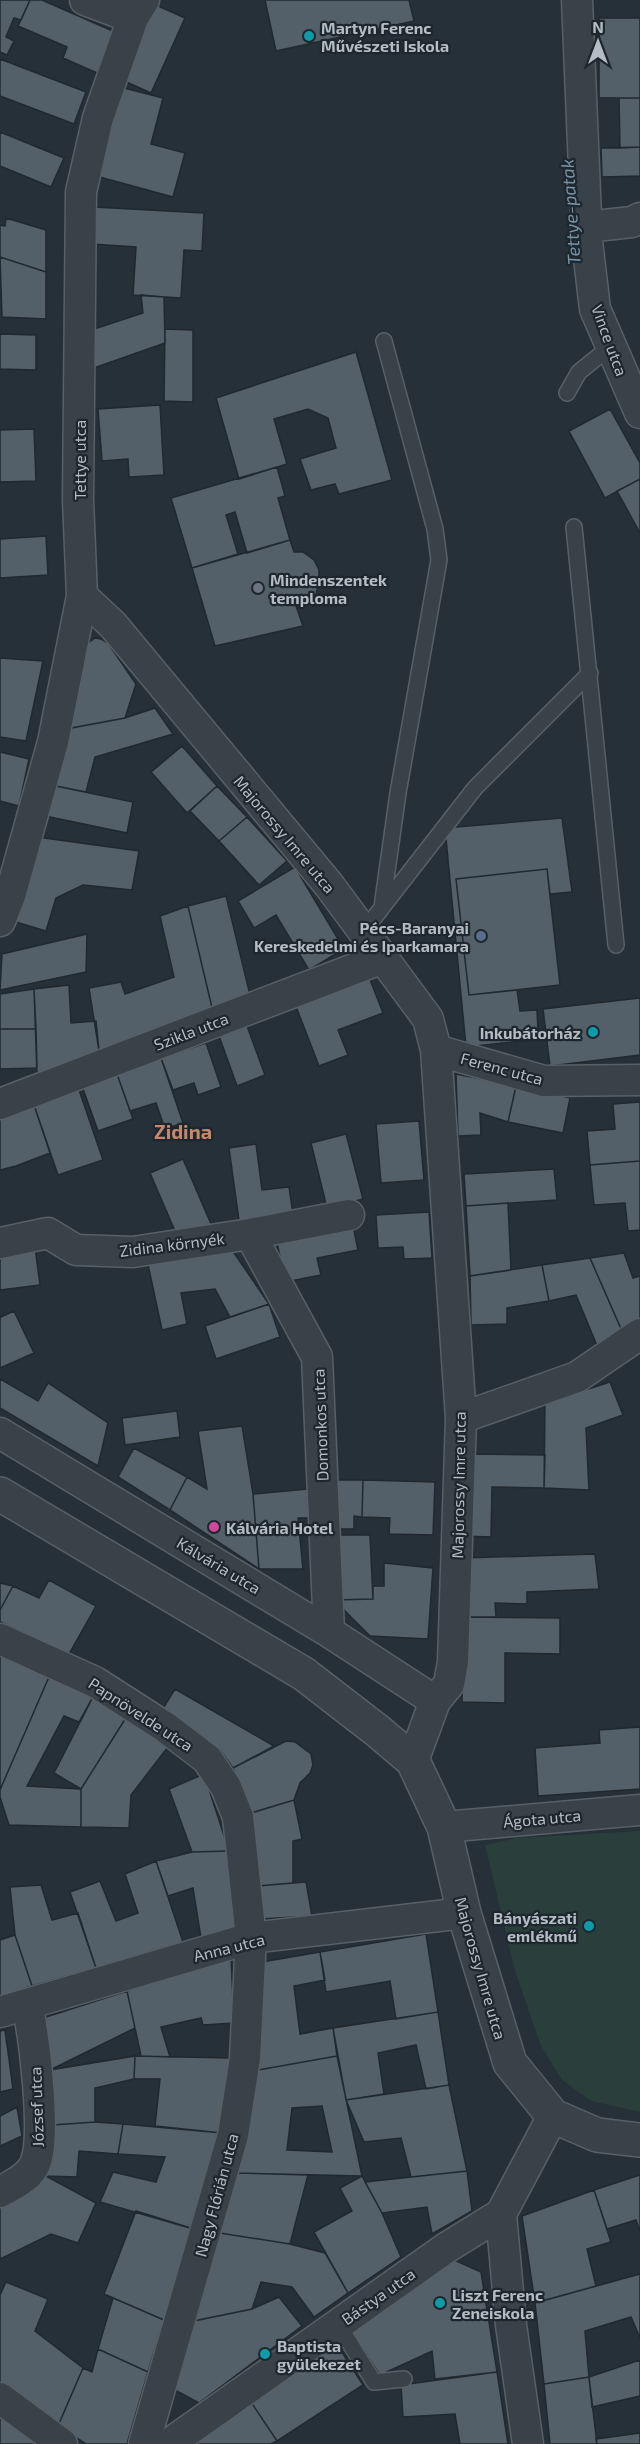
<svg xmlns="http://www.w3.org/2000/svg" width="640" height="2444" viewBox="0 0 640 2444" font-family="'Exo 2',sans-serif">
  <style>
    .green { fill: #2a3e3b }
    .building { fill: #535f69; stroke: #202930; stroke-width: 1.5; fill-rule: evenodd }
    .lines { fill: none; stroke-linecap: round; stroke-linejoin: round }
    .service-casing { stroke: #576067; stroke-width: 18 }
    .minor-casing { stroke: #576067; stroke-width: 33 }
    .tertiary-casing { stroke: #576067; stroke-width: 36 }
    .service { stroke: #394249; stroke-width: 15 }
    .minor { stroke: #394249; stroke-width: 30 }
    .tertiary { stroke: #394249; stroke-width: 33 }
    .culture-dot { fill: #0f9aa8; stroke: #1e272e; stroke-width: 2 }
    .worship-dot { fill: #6b7280; stroke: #1e272e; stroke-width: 2 }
    .service-dot { fill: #5c6f8a; stroke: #1e272e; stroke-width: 2 }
    .hotel-dot { fill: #d1479c; stroke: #1e272e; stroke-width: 2 }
    .labels { text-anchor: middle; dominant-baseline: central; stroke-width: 4.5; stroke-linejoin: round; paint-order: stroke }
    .poi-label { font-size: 16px; font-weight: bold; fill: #b4bdc5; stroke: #1e272e; text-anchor: start }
    .street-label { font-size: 16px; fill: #b4bdc5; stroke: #1e272e }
    .water-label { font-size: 18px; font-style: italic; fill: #7892a5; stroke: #1e272e }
    .quarter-label { font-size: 20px; font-weight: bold; fill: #c7876d; stroke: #1e272e }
  </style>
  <rect width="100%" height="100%" fill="#253039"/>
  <path class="green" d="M640,1831v281l-49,-11 -29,-21 -21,-34 -26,-75 -30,-126 32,-7z"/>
  <path class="building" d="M0,0h30l-9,20 -7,-2 -8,19 8,4 -7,14 -7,-3z
    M30,0h12l73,32 -18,41 -34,-15 4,-11 -49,-21z
    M265,0h144l5,21 -138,30z
    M156,5l29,13 -34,75 -29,-13z
    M599,18h41v80h-41z
    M0,59l86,33 -12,32 -74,-28z
    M120,87l43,11 -12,46 34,9 -12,44 -77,-21z
    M619,98h21v49l-20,1z
    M0,132l64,26 -13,29 -51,-21z
    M640,147v29l-38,1 -1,-29z
    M94,207l110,6 -2,38 -18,-1 -3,48 -48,-3 3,-48 -44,-3z
    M6,218l40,12v42l-46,-15v-32l5,1z
    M0,257l46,15v47l-44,-2z
    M141,295l23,2 1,46 -71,25 -3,-38 52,-17z
    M165,329l28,1v72l-29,-1z
    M0,334l36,1v35l-36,-1z
    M356,352l36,128 -53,14 -4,-10 -24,6 -11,-31 36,-11 -8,-30 -20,-9 -34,10 13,45 -48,15 -23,-81z
    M160,405l4,70 -35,2 -1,-18 -26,2 -4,-52z
    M610,409l30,54v16l-35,19 -36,-67z
    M34,429l2,52 -36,1v-52z
    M277,467l8,29 -7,2 12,42 -43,13 -12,-41 -9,3 12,39 -46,14 -21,-70z
    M640,479v54l-23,-42z
    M46,536l2,39 -48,3v-39z
    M290,540l4,12h9l11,8 5,10v11l-3,14 -22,5 9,26 -88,20 -23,-78z
    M95,638l6,1 7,4 28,41 -11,34 -59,11 22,-86z
    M0,658l43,3 -17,80 -26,-4z
    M155,708l18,26 -78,23 -9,35 -35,-7 15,-56 59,-11z
    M182,746l35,40 -30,27 -36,-41z
    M0,752l29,7 -10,47 -19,-5z
    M51,785l82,17 -6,31 -82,-17z
    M217,786l30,31 -28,24 -29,-30z
    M247,817l40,44 -28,24 -40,-44z
    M562,818l10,74 -22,2 -3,-25 -91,10 13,116 48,-5 3,21 17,-1 1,20 -18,2 2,9 -56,6 -21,-219z
    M37,837l102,14 -7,39 -49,-5 -27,13 -10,33 -37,-11z
    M295,867l49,82 -35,21 -33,-55 -22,13 -16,-27z
    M547,869l13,116 -91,10 -13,-116z
    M226,896l25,103 -38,13 -25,-106z
    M188,906l25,106 -114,39 -10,-63 32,-6 4,12 49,-17 -14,-61z
    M87,934l-1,38 -86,18 2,-36z
    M369,977l14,36 -45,17 10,25 -29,11 -24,-62z
    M69,985l2,38 25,-2 3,30 -62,23 -3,-85z
    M34,989l2,40h-36v-35z
    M640,998v57l-90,11 -7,-57z
    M247,1026l18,49 -28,11 -18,-50z
    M0,1029h36l1,39 -37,1z
    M206,1043l15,44 -23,8 -4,-12 -21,7 -12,-32z
    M161,1058l22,65 -18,6 -9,-26 -26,8 -13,-37z
    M117,1074l16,45 -35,12 -16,-45z
    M456,1074l60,12 -8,36 -28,-9 1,22 -23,1z
    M516,1086l54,12 -7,35 -55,-11z
    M78,1087l25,73 -45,15 -25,-73z
    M33,1102l17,51 -34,13 -16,4v-55z
    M640,1102v59l-50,4 -3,-34 28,-2 -2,-25z
    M419,1121l5,59 -43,3 -5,-59z
    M346,1134l17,65 -36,9 -16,-65z
    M256,1144l6,46 27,-3 5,34 -54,7 -11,-80z
    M183,1159l31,72 -36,7 -28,-65z
    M640,1161v69l-12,1 -3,-28 -31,2 -4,-40z
    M554,1169l3,31 -91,6 -2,-32z
    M508,1203l3,67 -41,6 -4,-70z
    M429,1212l3,46 -28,1 -1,-12 -25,1 -2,-33z
    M352,1221l6,29 -41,8 4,17 -36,7 -9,-45z
    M35,1247l5,38 -40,5v-39z
    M230,1247l39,57 -39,13 -15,-28 -34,4 6,31 -25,6 -16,-75z
    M624,1253l9,25 7,-2v42l-18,13 -32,-73z
    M590,1258l32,73 -24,17 -22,-53 -27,6 -7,-36z
    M542,1265l7,36 -42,7v16l-36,1 -1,-49z
    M269,1304l11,33 -64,22 -11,-33z
    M14,1311l20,42 -34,15v-53l1,2z
    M0,1379l38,22 10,-18 60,40 -10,43 -98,-58z
    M610,1382l13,33 -37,13 3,62 -45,-2 1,-85z
    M177,1411l3,26 -55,8 -3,-27z
    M242,1426l11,68 6,75 -89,-59 17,-33 20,12 -9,-58z
    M134,1448l53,29 -17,33 -52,-33z
    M464,1454l81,1 -1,33 -52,-1 -1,50 -28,-1z
    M328,1480h35l-1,37 -8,-1v13h-23z
    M363,1480l72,2 -2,53 -44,-1 1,-16 -28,-1z
    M308,1489l4,29h-14l5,51h-44l-6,-75z
    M332,1535h38l3,64 -39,1z
    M595,1554l4,35 -72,3v12l-32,-1 1,14h-33v-59z
    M384,1563l49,5 -5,71 -58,-3 -36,-36 39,-1v-13h11z
    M49,1580l47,26 -27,48 -69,-32v-12l13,-24 26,12z
    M0,1583l13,3 -13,24z
    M463,1617l97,1v36l-55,-1v50l-43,-1z
    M0,1652l52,18 -52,120z
    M52,1670l43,23 -16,29 -15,-6 -37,70 54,3v38l-72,-2 -9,-28v-7z
    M175,1689l99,57 -41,22 -13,-18 -58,-40z
    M95,1693l34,20 -48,76 -27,-16z
    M129,1713l42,30 -40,52 -2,33 -48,-1v-38z
    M640,1727v62l-102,7 -3,-48 65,-5 -1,-13z
    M286,1741l9,1 16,12 2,11 -3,8 -10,10 -6,17 -43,13 -18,-45z
    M204,1774l25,77 -37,1 -23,-63z
    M294,1800l8,39 -9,2v42l-36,3 -6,-73z
    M229,1851l7,77 -35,10 -8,-50 -25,8 -12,-35 36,-9z
    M156,1861l27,81 -87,26 -26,-76 30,-11 16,40 22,-8 -13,-39z
    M306,1882l6,34 -52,3 -3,-33z
    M41,1885l11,35 26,-7 18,55 -64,18 -17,-51 -5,-48z
    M426,1934l12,78 -42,7 -6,-38 -64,11 -6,-40z
    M15,1935l17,51 -32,11v-57z
    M320,1952l5,28 -31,6 6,48 33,-6 4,28 -85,15 10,-109z
    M231,1957l3,66 -31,2 -2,-7 -40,9 9,30 -29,-1 -14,-65z
    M127,1991l8,37 -85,42 -7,-52z
    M438,2012l11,73 -23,4 -10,-44 -38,8 6,41 -38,6 -13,-72z
    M5,2030l8,59 -13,3v-61z
    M135,2056l-1,23 -39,9v34l-42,3 -3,-55z
    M135,2056l95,2 -8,75 -67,-7 5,-47h-26z
    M337,2056l25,120 -124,-3 14,-102zM322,2106l10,46 -45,-2 5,-42z
    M449,2085l18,86 -56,6 -10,-39 -37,4 -18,-42z
    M17,2107l5,29 -22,10v-30z
    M95,2122l28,2 -5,30 -39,-3 -2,26 -31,-1 7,-51z
    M123,2124l99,9 -32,95 -90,-26 13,-30 43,10 9,-25 -47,-3z
    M467,2171l5,40 -40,23 -5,-27 -45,6 -17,-31z
    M238,2173l70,2 -18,69 -70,-11z
    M640,2175v57l-4,-12 -29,9 -13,-39z
    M46,2176l50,27 -18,40 -27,-9 -51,25v-59z
    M362,2176l20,37 19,44 -53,36 -34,-61 38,-21 -12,-23z
    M594,2190l17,52 -24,7 9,37 -61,17 -13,-87z
    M136,2211l58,18 -30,91 -60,-26z
    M220,2233l70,11 35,9 23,40 -34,24 -22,-30 -31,-5 -9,27 -58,12z
    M452,2259l29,13 16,100 -62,7 -3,-28 -52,24 -28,-42z
    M640,2274v64l-9,-21 -46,14 4,46 -45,7 -9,-81z
    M6,2282l42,17 -13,32 48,37 -25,58 -58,-42v-89z
    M279,2297l23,29 -103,77 -26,-14 21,-68 58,-12z
    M113,2298l51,22 -16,52 -50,-23z
    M336,2343l27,42 -86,56 -28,-42z
    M98,2349l50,23 -21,72h-41l-28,-18 25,-58 9,4z
    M640,2360v36l-48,11 -3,-30z
    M497,2372l11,72h-48l-5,-30 -52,3 -2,-32z
    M589,2377l8,67h-47l-6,-60z
    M249,2399l28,42 -6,3h-87z
    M0,2413l39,31h-39z
    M640,2433v11h-43l-1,-5z"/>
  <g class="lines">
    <defs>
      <path id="service" d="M567,393l12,-21 31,-25
        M574,527l42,418
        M382,907l16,-114 41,-233 -4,-31 -51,-188
        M363,932l112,-144 115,-115
        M335,2326l11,11 28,45 30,-3"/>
      <path id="minor" d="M85,0l48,18
        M577,0l10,241 8,68 45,104
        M586,227l46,-5 8,-4
        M82,596l31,29 216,260 99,134 8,31 25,368 -8,244 -4,22 -14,17 -22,60
        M0,921l10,-25 43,-154 29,-146 -4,-96 3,-308 17,-74 35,-100 11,-18
        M436,1050l108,31 96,-1
        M0,1104l383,-146
        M250,1234l67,123 12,275
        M0,1243l48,-10 28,17 57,2 117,-18 99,-19
        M461,1418l116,-41 63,-43
        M0,1433l329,199 106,69
        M0,1639l95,43 70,45 42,32 19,28 12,30 13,121 -6,120 -12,77 -89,309
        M444,1827l196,-17
        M0,2012l251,-74 213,-25
        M0,2192c12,-7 29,-14 35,-28 12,-28 -1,-128 -8,-160
        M0,2398l62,46
        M169,2444l277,-196 55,-34
        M528,2444l-17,-119 -10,-111 52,-98"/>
      <path id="tertiary" d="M0,1494l304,180 75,58 34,29 31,66 20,86 46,150 43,53 44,19 43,5"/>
    </defs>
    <use href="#service" class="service-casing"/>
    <use href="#minor" class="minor-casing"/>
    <use href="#tertiary" class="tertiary-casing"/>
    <use href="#service" class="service"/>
    <use href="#minor" class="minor"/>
    <use href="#tertiary" class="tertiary"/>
  </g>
  <g class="culture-dot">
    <circle cx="309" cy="36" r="6"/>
    <circle cx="593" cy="1032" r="6"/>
    <circle cx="589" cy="1926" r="6"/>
    <circle cx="440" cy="2303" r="6"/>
    <circle cx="265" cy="2354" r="6"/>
  </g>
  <circle class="worship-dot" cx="258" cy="588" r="6"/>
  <circle class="service-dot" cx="481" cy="936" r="6"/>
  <circle class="hotel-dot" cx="214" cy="1527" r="6"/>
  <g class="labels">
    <g class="poi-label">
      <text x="321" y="27">Martyn Ferenc<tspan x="321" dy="18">Művészeti Iskola</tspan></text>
      <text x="270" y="579">Mindenszentek<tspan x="270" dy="18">temploma</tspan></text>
      <text x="469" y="927" text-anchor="end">Pécs-Baranyai<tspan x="469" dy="18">Kereskedelmi és Iparkamara</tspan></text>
      <text x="581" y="1032" text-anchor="end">Inkubátorház</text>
      <text x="226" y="1527">Kálvária Hotel</text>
      <text x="577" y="1917" text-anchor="end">Bányászati<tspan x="577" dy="18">emlékmű</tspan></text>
      <text x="452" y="2294">Liszt Ferenc<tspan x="452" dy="18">Zeneiskola</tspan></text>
      <text x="277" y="2345">Baptista<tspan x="277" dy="18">gyülekezet</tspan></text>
    </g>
    <g class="street-label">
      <text transform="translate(610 340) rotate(70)">Vince utca</text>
      <text transform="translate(79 460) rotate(-90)">Tettye utca</text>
      <text transform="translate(285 834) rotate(50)">Majorossy Imre utca</text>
      <text transform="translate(191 1031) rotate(-21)">Szikla utca</text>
      <text transform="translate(502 1068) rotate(15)">Ferenc utca</text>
      <text transform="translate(172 1244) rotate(-7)">Zidina környék</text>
      <text transform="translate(320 1425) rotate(-92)">Domonkos utca</text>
      <text transform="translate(458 1485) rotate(-89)">Majorossy Imre utca</text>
      <text transform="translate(219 1565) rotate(31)">Kálvária utca</text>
      <text transform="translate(141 1714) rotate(33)">Papnövelde utca</text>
      <text transform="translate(542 1818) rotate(-5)">Ágota utca</text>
      <text transform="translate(229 1947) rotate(-14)">Anna utca</text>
      <text transform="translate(481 1968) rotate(74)">Majorossy Imre utca</text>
      <text transform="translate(36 2107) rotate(-92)">József utca</text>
      <text transform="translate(216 2195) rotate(-75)">Nagy Flórián utca</text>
      <text transform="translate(378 2296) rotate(-35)">Bástya utca</text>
    </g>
    <g class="water-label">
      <text transform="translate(570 212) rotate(-94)">Tettye-patak</text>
    </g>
    <g class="quarter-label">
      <text x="183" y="1131">Zidina</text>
    </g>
  </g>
  <g transform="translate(598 42)" stroke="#1e272e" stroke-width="4.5" paint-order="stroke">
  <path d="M0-4.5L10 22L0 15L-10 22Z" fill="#b4bdc5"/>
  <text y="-9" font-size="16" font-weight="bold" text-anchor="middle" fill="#b4bdc5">N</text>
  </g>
</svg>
